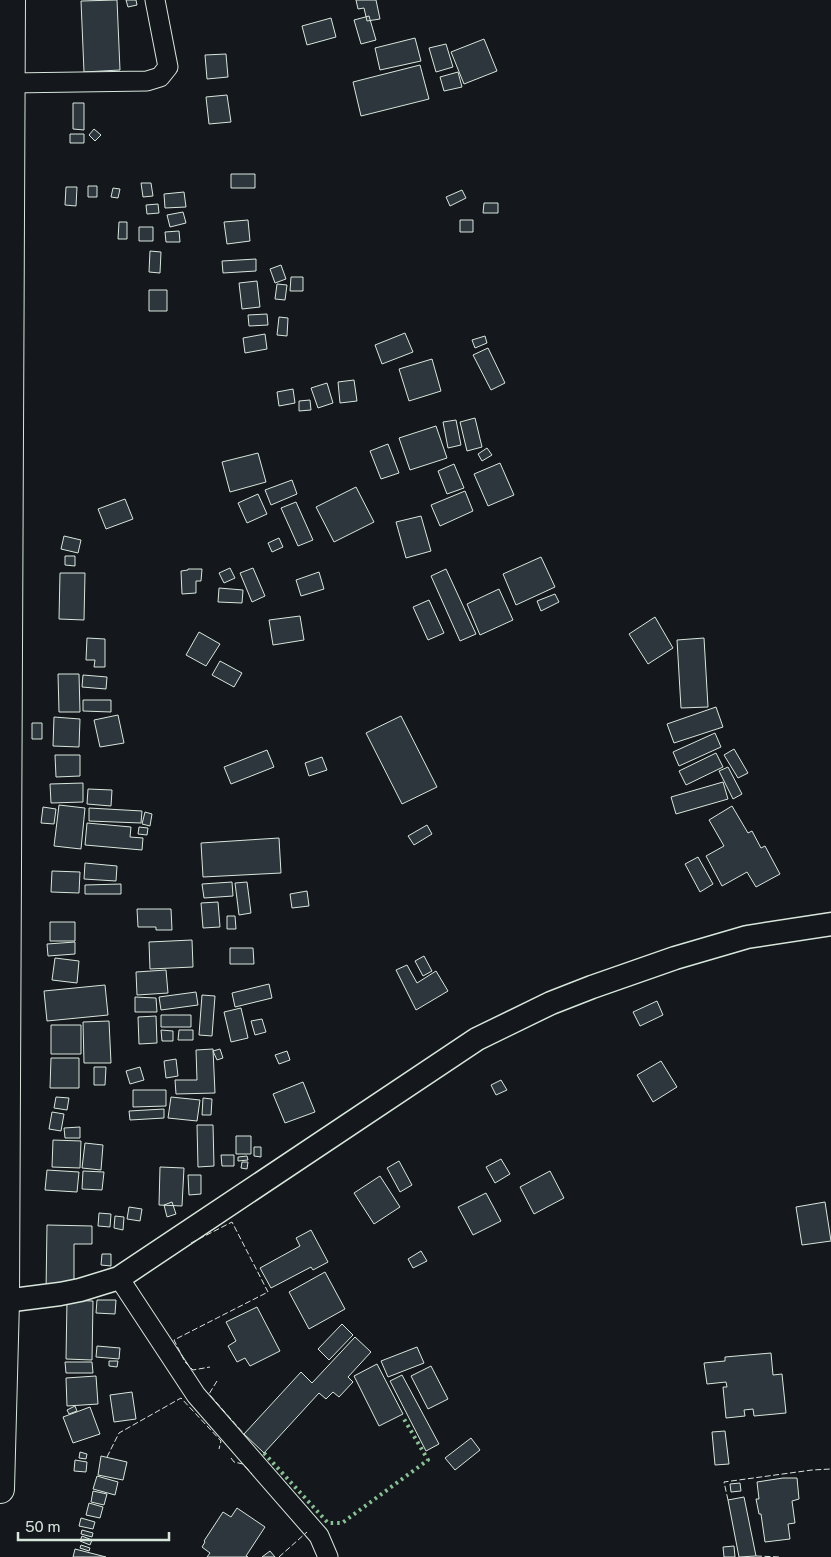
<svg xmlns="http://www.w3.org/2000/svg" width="831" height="1557" viewBox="0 0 831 1557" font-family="'Public Sans',sans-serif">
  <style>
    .building { fill: #2c363c; stroke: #d8e6dc }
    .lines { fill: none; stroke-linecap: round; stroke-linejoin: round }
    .minor-casing { stroke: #d8e6dc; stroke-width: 21 }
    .tertiary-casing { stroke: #d8e6dc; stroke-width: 25 }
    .primary-casing { stroke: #d8e6dc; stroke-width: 30 }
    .minor { stroke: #14181c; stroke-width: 19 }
    .tertiary { stroke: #14181c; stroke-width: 22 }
    .primary { stroke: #14181c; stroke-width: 28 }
    .hedge { stroke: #8ac095; stroke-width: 4; stroke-dasharray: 2.5 4; stroke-linecap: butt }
    .fence { stroke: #d8e6dc; stroke-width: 1; stroke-dasharray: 6 2.5; stroke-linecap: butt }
  </style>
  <rect width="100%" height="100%" fill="#14181c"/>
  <path class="building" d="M117,0l3,70 -36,2 -3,-71z
    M126,0h10l1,5 -9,2z
    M356,0h20l4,19 -13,2 -3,-13 -6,1z
    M369,16l7,24 -15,4 -7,-24z
    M331,18l5,19 -29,8 -5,-19z
    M415,38l6,23 -41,9 -5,-22z
    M484,39l13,32 -33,13 -13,-32z
    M446,44l7,23 -17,5 -7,-24z
    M226,54l2,23 -21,2 -2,-24z
    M420,65l9,34 -68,17 -8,-34z
    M458,72l4,15 -18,4 -4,-14z
    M227,95l4,27 -22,2 -3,-27z
    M73,103h11v27l-11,-1z
    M94,129l7,6 -6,6 -6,-6z
    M70,134h14v9h-14z
    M231,174h24v14h-24z
    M141,183h10l2,13 -10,1z
    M88,186h9v11h-9z
    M66,187h11l-1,19 -11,-1z
    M113,188l7,1 -2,9 -7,-1z
    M462,190l4,8 -16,8 -4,-9z
    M184,192l2,15 -21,1 -1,-14z
    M484,203h14v10h-15z
    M158,204l1,9 -12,1 -1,-9z
    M183,212l3,11 -16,4 -3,-12z
    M248,220l2,21 -23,3 -3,-22z
    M460,220h13v12h-13z
    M119,222h8v17h-9z
    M139,227h14v14h-14z
    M179,231l1,11h-14l-1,-10z
    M150,251l11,1 -1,21 -11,-1z
    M256,259v12l-33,2 -1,-12z
    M281,265l5,14 -11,4 -5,-14z
    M291,277h12v14h-13z
    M257,281l3,26 -18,2 -3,-26z
    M277,284l10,1 -2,15 -10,-1z
    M149,290h18v21h-18z
    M267,314l1,11 -19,1 -1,-11z
    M279,317l9,1 -1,18 -10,-1z
    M405,333l8,19 -31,12 -7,-19z
    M265,334l2,15 -22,4 -2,-15z
    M485,336l2,7 -12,5 -3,-8z
    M488,348l17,35 -14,7 -18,-35z
    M432,359l9,32 -32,10 -10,-32z
    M354,380l3,21 -17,2 -2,-21z
    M327,383l6,20 -15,5 -7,-20z
    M293,389l2,14 -16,3 -2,-14z
    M310,400l1,10 -12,1v-10z
    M475,418l7,29 -15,4 -7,-29z
    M456,420l5,25 -13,3 -5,-26z
    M436,426l11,32 -37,12 -11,-32z
    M388,444l11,29 -18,6 -11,-28z
    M487,448l5,7 -10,6 -4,-7z
    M258,453l8,29 -36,10 -8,-30z
    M500,463l14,32 -26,11 -14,-32z
    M454,464l10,24 -17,6 -9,-23z
    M292,480l5,14 -26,11 -6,-15z
    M356,487l18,35 -40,20 -18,-35z
    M465,491l8,20 -33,15 -9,-21z
    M258,494l9,20 -20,9 -9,-20z
    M125,499l8,20 -27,10 -8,-20z
    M296,502l17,38 -15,6 -17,-38z
    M421,516l10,35 -25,7 -10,-36z
    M64,536l17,4 -3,13 -17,-4z
    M279,538l4,9 -11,5 -4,-9z
    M65,556h10v10l-10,-1z
    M541,557l14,30 -39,18 -13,-31z
    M230,568l5,10 -11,5 -5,-10z
    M253,568l12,28 -13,6 -12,-29z
    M188,569h14l-1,12h-5v12l-14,1 -1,-23 7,-1z
    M446,569l30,65 -16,7 -29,-65z
    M319,572l5,17 -23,7 -5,-16z
    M60,573h25l-1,47 -25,-1z
    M219,588l24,2 -1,13 -24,-1z
    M499,589l14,31 -33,15 -13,-31z
    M555,594l4,8 -18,9 -4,-10z
    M429,600l15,33 -16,7 -15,-33z
    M300,616l4,24 -31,5 -4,-25z
    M655,617l18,31 -25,16 -19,-30z
    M199,632l21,12 -14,22 -20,-11z
    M87,638l18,1v28h-11l1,-7h-9z
    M704,638l4,69 -27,1 -4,-68z
    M220,661l22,12 -8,14 -22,-12z
    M58,674h21l1,38h-21z
    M83,675l24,2 -1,12 -24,-2z
    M83,700h28v12l-28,-1z
    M716,707l7,20 -49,16 -7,-19z
    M118,715l6,28 -24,4 -6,-27z
    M401,716l36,71 -35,17 -36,-71z
    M54,717l26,2 -1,28 -26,-1z
    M32,723h10v16h-10z
    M715,733l6,14 -42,19 -6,-14z
    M734,749l14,24 -10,5 -14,-23z
    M267,750l7,17 -43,17 -7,-17z
    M716,753l7,14 -37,18 -7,-14z
    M55,755h25v21l-24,1z
    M322,757l5,13 -18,6 -4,-13z
    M728,767l14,27 -9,5 -14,-28z
    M723,782l5,17 -52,15 -5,-17z
    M83,783v19l-32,1 -1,-19z
    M88,789l24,1 -1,16 -24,-2z
    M59,805l26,3 -4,41 -27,-3z
    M732,806l16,27 4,-2 9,17 4,-2 15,28 -24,13 -9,-15 -25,14 -16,-30 18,-10 -15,-26z
    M43,807l13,2 -2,15 -13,-1z
    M89,808l53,3 -1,12 -52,-2z
    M145,812l7,2 -2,12 -8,-2z
    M87,823l44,4 -1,10 13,1 -1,12 -57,-5z
    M427,825l5,9 -18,11 -6,-9z
    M139,827l9,1 -1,7 -9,-1z
    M279,838l2,35 -78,4 -2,-34z
    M698,857l15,27 -13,8 -15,-28z
    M85,863l32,3 -1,15 -32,-2z
    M52,871l28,1 -1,21 -28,-1z
    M232,882l1,14 -29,2 -2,-14z
    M247,882l4,31 -12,2 -4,-32z
    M121,884v10h-36v-9z
    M307,891l2,15 -17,2 -2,-14z
    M218,902l2,25 -17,1 -2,-25z
    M137,909h34l1,21h-16v-3h-18z
    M227,916h8l1,13h-9z
    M50,922h25v19h-25z
    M192,940l1,27 -43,2 -1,-27z
    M75,942v12l-27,2 -1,-12z
    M230,948h23l1,16h-24z
    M424,956l8,15 -9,5 -8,-15z
    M55,958l24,3 -2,22 -25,-3z
    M407,965l10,18 19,-12 12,20 -32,19 -20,-40z
    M166,970l2,23 -31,2 -1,-23z
    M269,984l3,14 -37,9 -3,-14z
    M105,985l3,30 -61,6 -3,-30z
    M196,992l2,13 -37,5 -2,-13z
    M202,995l13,1 -3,40 -13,-1z
    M135,997l21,1 1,14h-22z
    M657,1001l6,14 -23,11 -7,-14z
    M241,1008l7,30 -17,4 -7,-30z
    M161,1015h30v12h-30z
    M156,1016l1,27 -18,1 -1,-27z
    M262,1019l4,13 -11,3 -4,-14z
    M109,1021l2,42h-27l-1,-41z
    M51,1025h30v29h-30z
    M161,1030l12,1v10h-11z
    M179,1030h14v10h-15z
    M213,1049l2,44 -39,1 -1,-14h22l-1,-30z
    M220,1049l3,9 -6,2 -4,-9z
    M287,1051l3,9 -11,4 -4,-9z
    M51,1058h28v30h-29z
    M176,1059l2,17 -12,2 -2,-17z
    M661,1061l16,26 -24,15 -16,-27z
    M94,1067h12l-1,18h-11z
    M140,1067l4,13 -14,4 -4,-13z
    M501,1080l6,10 -11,5 -5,-10z
    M303,1082l12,30 -30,11 -12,-29z
    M133,1090h33v16l-33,1z
    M56,1097l13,1 -2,12 -13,-2z
    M171,1097l29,3 -3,21 -29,-3z
    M203,1098l9,1 -1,16h-9z
    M164,1109v9l-34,2 -1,-9z
    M52,1112l12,2 -3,17 -12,-2z
    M197,1125h16l1,41 -16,1z
    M80,1127v11h-15l-1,-10z
    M236,1136h15v18h-15z
    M53,1140l28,1 -1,27 -28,-1z
    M85,1143l18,2 -2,25 -19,-2z
    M254,1147h7v10l-7,-1z
    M221,1155h13v11h-12z
    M247,1156l1,4 -10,1v-4z
    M501,1159l9,15 -15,9 -9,-16z
    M399,1161l13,24 -12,7 -13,-24z
    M242,1162h6l-1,7 -6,-1z
    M160,1167l24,1 -2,38 -23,-1z
    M47,1170l32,2 -2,20 -32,-2z
    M83,1171l21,1 -2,18 -20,-1z
    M550,1171l14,27 -30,16 -14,-27z
    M188,1175h13v19l-12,1z
    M380,1176l20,31 -26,17 -20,-31z
    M486,1193l15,28 -28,14 -15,-28z
    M172,1202l4,12 -9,3 -3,-12z
    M825,1202l6,39 -29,4 -6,-38z
    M129,1207l13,2 -2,12 -13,-2z
    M99,1213l12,1 -1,13 -12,-1z
    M115,1216l9,1 -1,13 -9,-2z
    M47,1225l45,1v18h-18v49h-28z
    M311,1230l17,32 -15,8 -2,-3 -40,21 -11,-20 40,-22 -4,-8z
    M421,1251l6,10 -14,7 -5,-9z
    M102,1254h9v12l-10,-1z
    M325,1272l20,37 -36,20 -20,-37z
    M67,1300l26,1 -1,59 -26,-1z
    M97,1300h19l-1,14 -19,-1z
    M257,1307l23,44 -30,15 -5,-8 -8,4 -9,-16 8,-5 -10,-19z
    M342,1324l11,11 -24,25 -11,-11z
    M355,1337l16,15 -23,25 5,5 -14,15 -6,-5 -7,7 -7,-6 -55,60 -20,-19 57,-62 11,11z
    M97,1346l23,2 -1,11 -23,-2z
    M417,1347l7,16 -36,14 -7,-16z
    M771,1353l2,22 9,-1 4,39 -32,3 -1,-7 -9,1 1,6 -19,2 -3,-31h4l-1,-5 -19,2 -3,-21 21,-2v-4z
    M109,1361h9l-1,6 -8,-1z
    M65,1362h27l1,11h-27z
    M377,1364l26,50 -24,12 -25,-50z
    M431,1366l17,33 -20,10 -17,-33z
    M402,1375l37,69 -13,7 -36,-70z
    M96,1376l2,28 -31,2 -1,-28z
    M132,1392l4,27 -22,3 -4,-27z
    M75,1406l2,5 -8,3 -2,-4z
    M90,1407l10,27 -27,9 -10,-26z
    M725,1431l4,33 -14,1 -3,-33z
    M471,1438l9,12 -25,20 -10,-12z
    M80,1452l7,2 -1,5 -7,-1z
    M101,1456l26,6 -4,18 -25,-5z
    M75,1460l12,2 -1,10 -12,-1z
    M97,1476l21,6 -3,13 -22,-6z
    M783,1478h14l2,21 -7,2 3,22 -7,1 2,15 -25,3 -4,-28h-2l-3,-15h3l-2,-17z
    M740,1483l1,8 -10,1 -1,-8z
    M93,1491l14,3 -3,11 -13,-3z
    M744,1497l12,59 -17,1 -11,-57z
    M89,1503l14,4 -3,11 -14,-3z
    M237,1508l28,19 -19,29 2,1h-41l3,-4 -8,-6 3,-5 -1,-1 19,-29 8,5z
    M81,1518l14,4 -2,7 -14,-3z
    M82,1530l11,3 -1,4 -11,-3z
    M82,1536l10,4 -2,5 -10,-4z
    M81,1545l9,3 -1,3 -9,-3z
    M734,1546l1,11h-11l-1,-10z
    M75,1549l31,8h-33z
    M270,1551l5,6h-13z"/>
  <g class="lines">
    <defs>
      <path id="minor" d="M11,83l136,-2 13,-4 8,-10 -13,-67
        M119,1278l77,117 123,141 9,21"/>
      <path id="tertiary" d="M5,1301l55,-7 20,-4 39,-12 358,-239 74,-36 41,-16 83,-29 72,-21 84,-13"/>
      <path id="primary" d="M0,1489l5,-188 6,-1301"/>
    </defs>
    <use href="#minor" class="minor-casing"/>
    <use href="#tertiary" class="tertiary-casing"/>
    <use href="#primary" class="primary-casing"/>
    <use href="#minor" class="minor"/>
    <use href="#tertiary" class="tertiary"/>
    <use href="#primary" class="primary"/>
    <path class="hedge" d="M264,1453l64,70h14l86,-63 -24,-41"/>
    <path class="fence" d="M191,1243l41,-21 36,70 -94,48 11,22 8,8 17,-3
      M217,1381l-8,13 35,40
      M107,1457l12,-24 62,-35 40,43 -2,8
      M231,1458l3,4 9,2 9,10
      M728,1500l-4,-18 88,-12 19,-1
      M756,1556l24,1
      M279,1557l28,-25"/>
  </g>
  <path d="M18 1532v8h151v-8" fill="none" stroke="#d8e6dc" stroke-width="2.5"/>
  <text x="25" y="1532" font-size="15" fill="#d8e6dc" stroke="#14181c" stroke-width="4" paint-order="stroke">50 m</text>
</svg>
